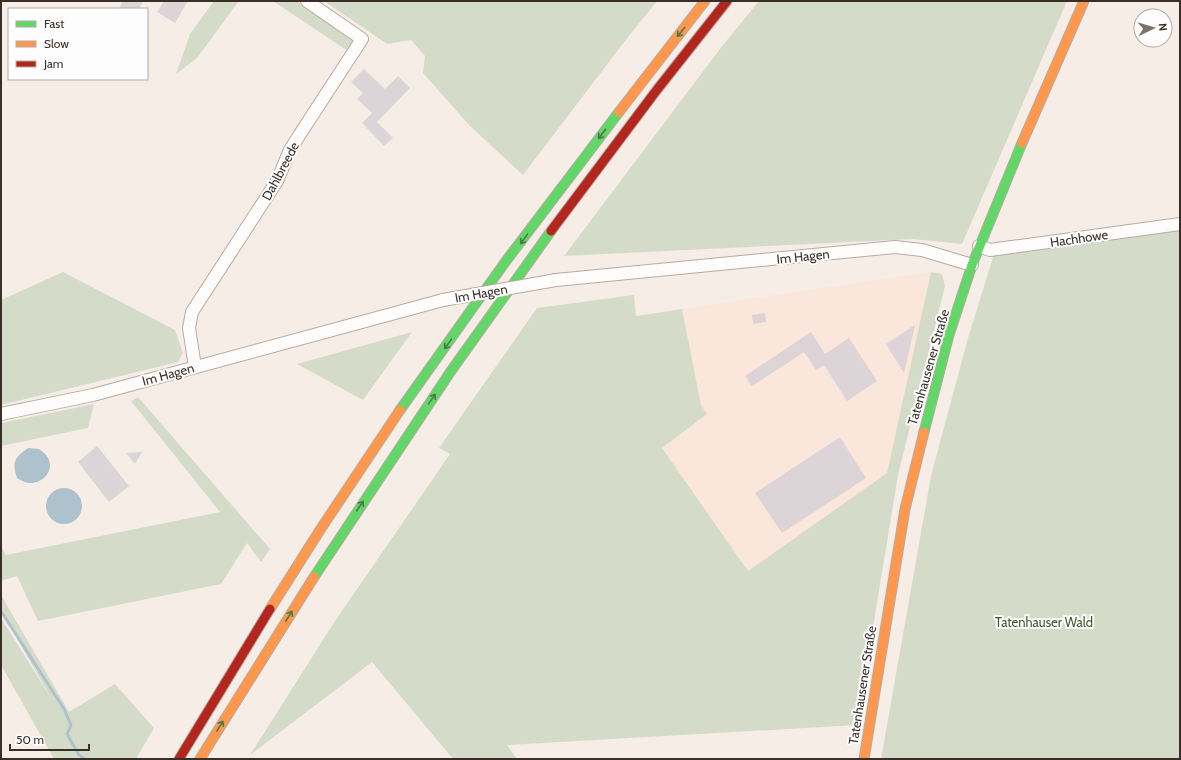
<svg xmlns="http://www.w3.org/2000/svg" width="1181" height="760" viewBox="0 0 1181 760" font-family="Cabin,sans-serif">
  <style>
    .built { fill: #fae6da }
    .green { fill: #d5dbc9 }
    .water { fill: #aec2ce }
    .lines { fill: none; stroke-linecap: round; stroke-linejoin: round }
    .stream { stroke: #aec2ce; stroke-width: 3 }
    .building { fill: #dcd4d6 }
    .street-casing { stroke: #b4aba5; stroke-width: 14 }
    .fast-casing { stroke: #b4aba5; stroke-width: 11 }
    .slow-casing { stroke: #b4aba5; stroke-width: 11 }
    .jam-casing { stroke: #b4aba5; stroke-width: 11 }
    .street { stroke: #fefcfb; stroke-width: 12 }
    .fast { stroke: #63d668; stroke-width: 9 }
    .slow { stroke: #ff974d; stroke-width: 9 }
    .jam { stroke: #b3261e; stroke-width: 9 }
    .street-bridge-casing { stroke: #b4aba5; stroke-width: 14; stroke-linecap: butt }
    .street-bridge { stroke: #fefcfb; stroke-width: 12 }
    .oneway { stroke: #4c7a45 }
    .labels { text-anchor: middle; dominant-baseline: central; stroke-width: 4; stroke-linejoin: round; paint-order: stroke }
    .street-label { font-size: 13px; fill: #392f28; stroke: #fdfdfd }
    .park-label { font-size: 13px; fill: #3e5a2d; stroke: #fdfdfd }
  </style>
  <rect width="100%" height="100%" fill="#f7ede7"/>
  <path class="built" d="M931,272l-44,201 -139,98 -86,-123 45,-34 -6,-9 -19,-96z"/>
  <path class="green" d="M214,1h25l-42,57 -21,16 14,-40z
    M273,1h24l56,40 -5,10z
    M324,1h333l-36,45 -98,129 -53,-49 -47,-53 2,-17 -14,-16 -24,4z
    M759,1h308l-105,243 -49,-5 -349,17 159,-211z
    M1180,230v529h-299l50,-283 37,-138 26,-84z
    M63,272l112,58 8,23 -5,9 -177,43v-105z
    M931,272l11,2 3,12 -47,189 -41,250 -350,20 10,14h-64l-81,-97 -122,93 85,-134 115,-167 -11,-6 98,-140 97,-13 2,21 46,-7 19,96 6,9 -45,34 86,123 139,-98z
    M412,332l-49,68 -66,-36z
    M138,397l132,152 -9,13 -14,-19 -26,41 -183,37 -21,-45 -16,5v-35l5,9 214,-43 -89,-111z
    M94,404l-6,24 -87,18v-23z
    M1,595l68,117 46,-28 39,44 -18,31h-82l-53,-94v-47l52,83 -52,-90z"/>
  <path class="water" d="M28,448l11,1c3,2 7,5 9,9 7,13 -6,26 -19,25 -4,0 -8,-3 -12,-5 -5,-16 -3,-20 11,-30z
    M46 506a18 18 0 1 1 36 0a18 18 0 1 1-36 0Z"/>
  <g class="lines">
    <path class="stream" d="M1,611l63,98 7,16 -4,9 12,21 6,4"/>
  </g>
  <path class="building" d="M123,1h20l-4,8h-20z
    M164,1h24l-13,22 -18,-11z
    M364,69l21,20 13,-13 12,12 -33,34 16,16 -9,8 -22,-23 10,-10 -15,-14 6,-6 -12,-11z
    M765,313l1,9 -13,2 -1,-9z
    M915,325l-11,48 -18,-29z
    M811,332l14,22 24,-16 28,43 -30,20 -23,-36 -8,5 -12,-18 -52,34 -7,-10z
    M840,437l26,41 -84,55 -27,-40z
    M97,446l32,40 -20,16 -31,-40z
    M142,452l-7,12 -9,-11z"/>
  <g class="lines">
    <defs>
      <path id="street" d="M979,246l11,4 190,-26
        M556,280l339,-33 27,3 50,15
        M195,367l-6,-39 3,-16 85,-131 13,-31 12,-19 60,-92 -55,-38
        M1,414l92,-19 350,-95"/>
      <path id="fast" d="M400,410l106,-149 113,-149
        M924,432l25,-97 23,-70 50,-122
        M314,577l137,-206 100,-140"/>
      <path id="slow" d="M619,112l86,-111
        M1022,143l62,-142
        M270,609l50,-79 80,-120
        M200,759l114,-182
        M864,759l41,-250 19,-77"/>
      <path id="jam" d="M551,231l105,-140 71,-90
        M179,759l91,-150"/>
    </defs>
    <use href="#street" class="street-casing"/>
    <use href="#fast" class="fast-casing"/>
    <use href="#slow" class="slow-casing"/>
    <use href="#jam" class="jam-casing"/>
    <use href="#street" class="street"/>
    <use href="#fast" class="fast"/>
    <use href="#slow" class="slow"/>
    <use href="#jam" class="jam"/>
    <defs>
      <path id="street-bridge" d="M443,300l113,-20"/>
    </defs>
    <use href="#street-bridge" class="street-bridge-casing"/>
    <use href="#street-bridge" class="street-bridge"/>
  </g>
  <defs><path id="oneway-shaft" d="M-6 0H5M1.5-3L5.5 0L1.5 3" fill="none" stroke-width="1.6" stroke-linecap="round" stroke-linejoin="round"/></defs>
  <g class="oneway">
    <use href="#oneway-shaft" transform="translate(681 32) rotate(128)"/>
    <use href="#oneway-shaft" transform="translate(602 134) rotate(127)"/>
    <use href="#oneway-shaft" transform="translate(524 239) rotate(126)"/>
    <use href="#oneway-shaft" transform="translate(448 344) rotate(126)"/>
    <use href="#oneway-shaft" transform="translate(432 399) rotate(-55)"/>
    <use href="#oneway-shaft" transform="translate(360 506) rotate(-56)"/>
    <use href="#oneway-shaft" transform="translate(289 616) rotate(-58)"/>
    <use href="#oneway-shaft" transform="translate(220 726) rotate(-59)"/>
  </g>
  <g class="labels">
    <g class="street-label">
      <text transform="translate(280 171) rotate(-62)">Dahlbreede</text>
      <text transform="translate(1079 238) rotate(-8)">Hachhowe</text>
      <text transform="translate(803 256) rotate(-6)">Im Hagen</text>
      <text transform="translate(481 293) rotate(-10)">Im Hagen</text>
      <text transform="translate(928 367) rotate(-74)">Tatenhausener Straße</text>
      <text transform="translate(168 374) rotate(-15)">Im Hagen</text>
      <text transform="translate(862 685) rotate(-81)">Tatenhausener Straße</text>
    </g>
    <g class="park-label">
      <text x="1044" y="622">Tatenhauser Wald</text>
    </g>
  </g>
  <rect width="1181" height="760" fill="none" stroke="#392f28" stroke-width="4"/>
  <rect x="8" y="8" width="140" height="72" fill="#fdfdfd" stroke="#afaba8"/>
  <rect x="16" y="21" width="20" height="6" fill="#63d668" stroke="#afaba8"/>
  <text x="44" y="28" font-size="12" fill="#392f28">Fast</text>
  <rect x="16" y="41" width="20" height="6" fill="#ff974d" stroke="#afaba8"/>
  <text x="44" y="48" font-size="12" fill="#392f28">Slow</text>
  <rect x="16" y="61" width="20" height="6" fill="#b3261e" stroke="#afaba8"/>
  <text x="44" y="68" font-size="12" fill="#392f28">Jam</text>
  <g transform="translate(1153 28) rotate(85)"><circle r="19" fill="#fdfdfd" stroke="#afaba8"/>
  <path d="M0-3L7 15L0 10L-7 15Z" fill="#7c726b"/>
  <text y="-6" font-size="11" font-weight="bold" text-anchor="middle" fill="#392f28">N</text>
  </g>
  <path d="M10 744v6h79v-6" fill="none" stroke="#392f28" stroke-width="2"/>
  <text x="16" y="744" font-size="12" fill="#392f28" stroke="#fdfdfd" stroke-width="3" paint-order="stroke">50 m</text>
</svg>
